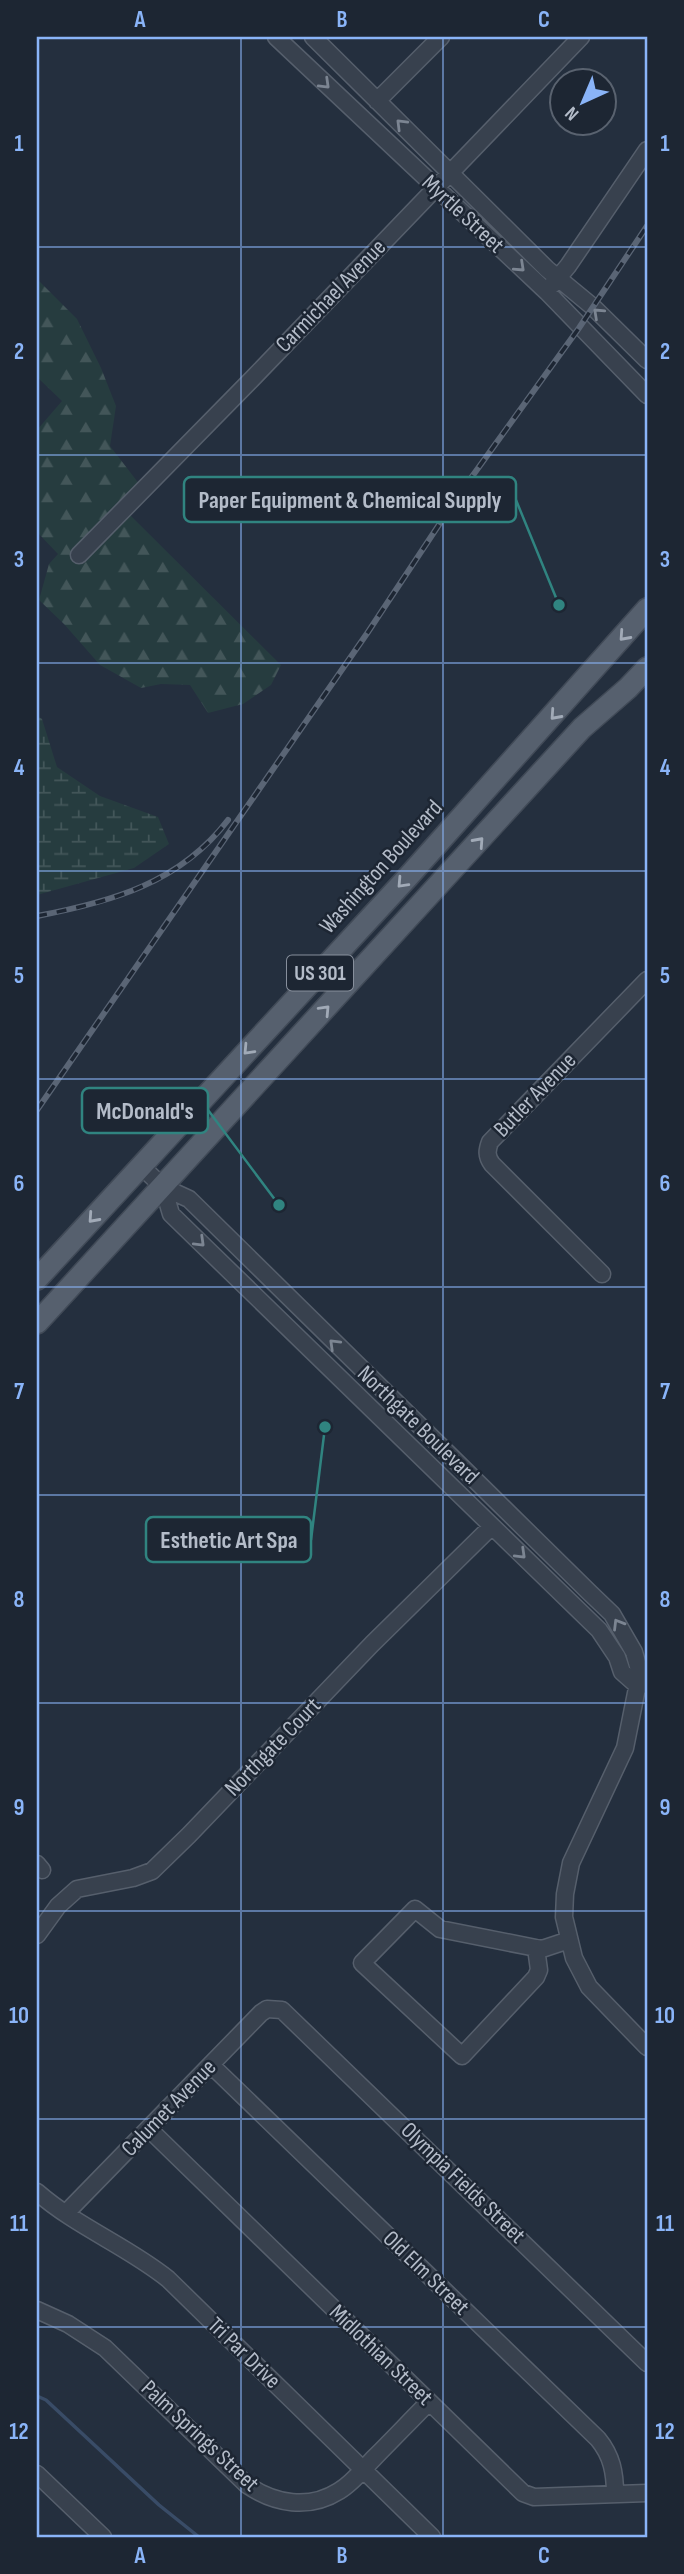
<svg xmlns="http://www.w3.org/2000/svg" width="684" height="2574" viewBox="0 0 684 2574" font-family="'Sofia Sans Condensed',sans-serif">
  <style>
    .forest { fill: url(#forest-firs) }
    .wetland { fill: url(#wetland-marsh) }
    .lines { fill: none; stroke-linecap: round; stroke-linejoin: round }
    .stream { stroke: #394c67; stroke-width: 3.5 }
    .minor-casing { stroke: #565f6c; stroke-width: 19 }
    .major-casing { stroke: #414a57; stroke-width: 24 }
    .minor { stroke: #38414e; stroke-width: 16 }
    .major { stroke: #56606e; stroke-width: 21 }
    .rail-casing { stroke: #5a6575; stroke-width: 6 }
    .rail { stroke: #1d2633; stroke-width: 3.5; stroke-dasharray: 10; stroke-linecap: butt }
    .oneway { stroke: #7c8592 }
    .oneway2 { stroke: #a1aab7 }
    .grid { fill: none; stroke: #8ab4f8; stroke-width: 2; stroke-opacity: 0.55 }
    .labels { text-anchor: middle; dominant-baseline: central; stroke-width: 5; stroke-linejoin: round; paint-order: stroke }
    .shield { fill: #1d2633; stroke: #878f9c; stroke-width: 2 }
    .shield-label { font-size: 21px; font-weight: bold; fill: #b4bcc9 }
    .street-label { font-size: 23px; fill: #b4bcc9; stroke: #1d2633 }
    .leader { fill: none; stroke: #308480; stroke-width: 2.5 }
    .callout-dot { fill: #308480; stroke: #1d2633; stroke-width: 2.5 }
    .callout { fill: #1d2633; stroke: #308480; stroke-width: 2.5 }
    .callout-label { font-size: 24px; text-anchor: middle; font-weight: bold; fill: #b4bcc9 }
    .neatline { fill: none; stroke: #8ab4f8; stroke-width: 2.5 }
    .grid-label { font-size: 23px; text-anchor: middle; font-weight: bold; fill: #8ab4f8 }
  </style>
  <defs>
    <pattern id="forest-firs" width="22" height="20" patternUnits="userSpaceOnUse" patternTransform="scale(1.75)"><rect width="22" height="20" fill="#263c3f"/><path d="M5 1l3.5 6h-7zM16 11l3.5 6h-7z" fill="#435659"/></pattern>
    <pattern id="wetland-marsh" width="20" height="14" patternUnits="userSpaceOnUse" patternTransform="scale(1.75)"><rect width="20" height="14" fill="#263c3f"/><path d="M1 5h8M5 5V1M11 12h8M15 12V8" fill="none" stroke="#435659"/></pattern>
  </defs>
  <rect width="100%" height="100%" fill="#242f3e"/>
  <path class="forest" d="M37,279l40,40 24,49 15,38 -6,40 30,39 -69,70 8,8 49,-50 153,152 -10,20 -28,19 -35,9 -18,-28 -29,-1 -20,4 -41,-23 -36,-41 -25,-24 10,-36 9,-10 -21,-22v-102l25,-29 -25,-24z"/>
  <path class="wetland" d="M37,715l5,4 15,48 43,29 58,21 11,27 -35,24 -97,27z"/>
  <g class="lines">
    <path class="stream" d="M37,2396l9,4 113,105 40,32"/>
    <defs>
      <path id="minor" d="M276,37l271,255 100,103
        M313,37l234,232 46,38 54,53
        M377,101l64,-64
        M552,285l16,-19 79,-116
        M79,555l173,-176 329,-342
        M141,1166l22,21 26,12 401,394 22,21 22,38 6,21 -15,75 -54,115 -6,31 -1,23 10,41 15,29 58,60
        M163,1187l8,27 428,416 18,27 5,15 17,15
        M602,1274l-110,-110c-6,-8 -5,-14 -2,-22l157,-162
        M37,1864l5,6
        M415,1909l25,20 96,19 3,22 -3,7 -74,79 -100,-93z
        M37,1935l21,-29 19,-17 56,-11 19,-7 37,-36 183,-191 120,-118
        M536,1948l6,1 27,-9
        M211,2065l387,374c14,17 17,34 17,55
        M149,2129l374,364 11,4 113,-4
        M37,2192c40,35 90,54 131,87l264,258
        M66,2213l195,-200 6,-4 15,1 365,353
        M37,2310l31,14 37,24 142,137c28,19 62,25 92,6 14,-8 25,-23 36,-34 18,-18 36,-37 54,-55
        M37,2474l66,63"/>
      <path id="major" d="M37,1279l370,-401 240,-269
        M37,1323l545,-595 46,-40 19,-20"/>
    </defs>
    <use href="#minor" class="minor-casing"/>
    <use href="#major" class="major-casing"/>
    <use href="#minor" class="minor"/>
    <use href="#major" class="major"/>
    <defs>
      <path id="rail" d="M37,916c74,-14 143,-33 191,-96
        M37,1110l331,-478 90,-136 121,-168 68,-102"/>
    </defs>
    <use href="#rail" class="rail-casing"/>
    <use href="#rail" class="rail"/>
  </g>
  <defs><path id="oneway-chevron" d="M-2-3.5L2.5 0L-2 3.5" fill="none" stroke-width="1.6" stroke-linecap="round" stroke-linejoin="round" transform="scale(1.75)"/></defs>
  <g class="oneway">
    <use href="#oneway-chevron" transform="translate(325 84) rotate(44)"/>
    <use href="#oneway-chevron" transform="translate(401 124) rotate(-135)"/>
    <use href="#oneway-chevron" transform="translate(520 267) rotate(43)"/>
    <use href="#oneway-chevron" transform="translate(598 313) rotate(-137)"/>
    <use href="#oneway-chevron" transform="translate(200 1242) rotate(44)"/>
    <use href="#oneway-chevron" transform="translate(334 1344) rotate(-136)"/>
    <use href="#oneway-chevron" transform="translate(521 1554) rotate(44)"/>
    <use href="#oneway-chevron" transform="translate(618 1624) rotate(-121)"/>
  </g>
  <g class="oneway2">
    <use href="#oneway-chevron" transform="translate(624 636) rotate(132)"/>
    <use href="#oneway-chevron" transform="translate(555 715) rotate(132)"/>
    <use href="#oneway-chevron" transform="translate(479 842) rotate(-48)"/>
    <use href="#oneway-chevron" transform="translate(402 883) rotate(133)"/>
    <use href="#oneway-chevron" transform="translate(325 1010) rotate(-47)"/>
    <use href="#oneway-chevron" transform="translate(248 1050) rotate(133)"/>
    <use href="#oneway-chevron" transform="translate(93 1218) rotate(132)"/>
  </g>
  <path class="grid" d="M241,37v2500M443,37v2500M37,247h610M37,455h610M37,663h610M37,871h610M37,1079h610M37,1287h610M37,1495h610M37,1703h610M37,1911h610M37,2119h610M37,2327h610"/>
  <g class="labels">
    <rect class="shield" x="287" y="955.5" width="66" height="35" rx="5"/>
    <g class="shield-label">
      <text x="320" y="973">US 301</text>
    </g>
    <g class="street-label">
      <text transform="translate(463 214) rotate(43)">Myrtle Street</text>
      <text transform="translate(331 296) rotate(-46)">Carmichael Avenue</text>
      <text transform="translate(381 867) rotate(-48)">Washington Boulevard</text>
      <text transform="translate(535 1095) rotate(-46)">Butler Avenue</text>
      <text transform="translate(418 1425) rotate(44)">Northgate Boulevard</text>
      <text transform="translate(273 1747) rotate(-46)">Northgate Court</text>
      <text transform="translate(169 2108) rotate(-46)">Calumet Avenue</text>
      <text transform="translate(463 2183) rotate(44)">Olympia Fields Street</text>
      <text transform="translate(426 2273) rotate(44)">Old Elm Street</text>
      <text transform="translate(244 2353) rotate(44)">Tri Par Drive</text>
      <text transform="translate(381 2355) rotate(44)">Midlothian Street</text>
      <text transform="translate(200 2436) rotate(43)">Palm Springs Street</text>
    </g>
  </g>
  <path class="leader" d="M559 605L516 500M279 1205L208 1110M325 1427L311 1540"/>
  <g class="callout-dot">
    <circle cx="559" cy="605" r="7"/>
    <circle cx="279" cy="1205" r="7"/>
    <circle cx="325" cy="1427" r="7"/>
  </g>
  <g class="callout">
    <rect x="184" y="477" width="332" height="45" rx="7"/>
    <rect x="82" y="1088" width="126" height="45" rx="7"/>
    <rect x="146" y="1517" width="165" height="45" rx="7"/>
  </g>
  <g class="callout-label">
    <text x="350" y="508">Paper Equipment &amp; Chemical Supply</text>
    <text x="145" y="1119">McDonald's</text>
    <text x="229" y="1548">Esthetic Art Spa</text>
  </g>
  <rect width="684" height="2574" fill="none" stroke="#1d2633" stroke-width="77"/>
  <g transform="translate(583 102) rotate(224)"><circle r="33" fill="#1d2633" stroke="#59626f" stroke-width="2"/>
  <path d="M0-5L12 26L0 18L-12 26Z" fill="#8ab4f8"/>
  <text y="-10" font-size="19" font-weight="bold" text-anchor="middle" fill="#b4bcc9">N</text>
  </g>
  <rect x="38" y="38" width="608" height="2498" class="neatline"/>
  <g class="grid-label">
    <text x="140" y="27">A</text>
    <text x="342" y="27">B</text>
    <text x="544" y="27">C</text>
    <text x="19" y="151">1</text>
    <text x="665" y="151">1</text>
    <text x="19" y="359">2</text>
    <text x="665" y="359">2</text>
    <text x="19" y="567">3</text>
    <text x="665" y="567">3</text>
    <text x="19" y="775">4</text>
    <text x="665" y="775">4</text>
    <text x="19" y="983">5</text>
    <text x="665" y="983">5</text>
    <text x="19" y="1191">6</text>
    <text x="665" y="1191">6</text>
    <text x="19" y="1399">7</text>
    <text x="665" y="1399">7</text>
    <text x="19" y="1607">8</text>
    <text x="665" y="1607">8</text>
    <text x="19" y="1815">9</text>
    <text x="665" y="1815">9</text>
    <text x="19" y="2023">10</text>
    <text x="665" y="2023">10</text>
    <text x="19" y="2231">11</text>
    <text x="665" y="2231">11</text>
    <text x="19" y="2439">12</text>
    <text x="665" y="2439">12</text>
    <text x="140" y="2563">A</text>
    <text x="342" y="2563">B</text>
    <text x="544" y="2563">C</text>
  </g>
</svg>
